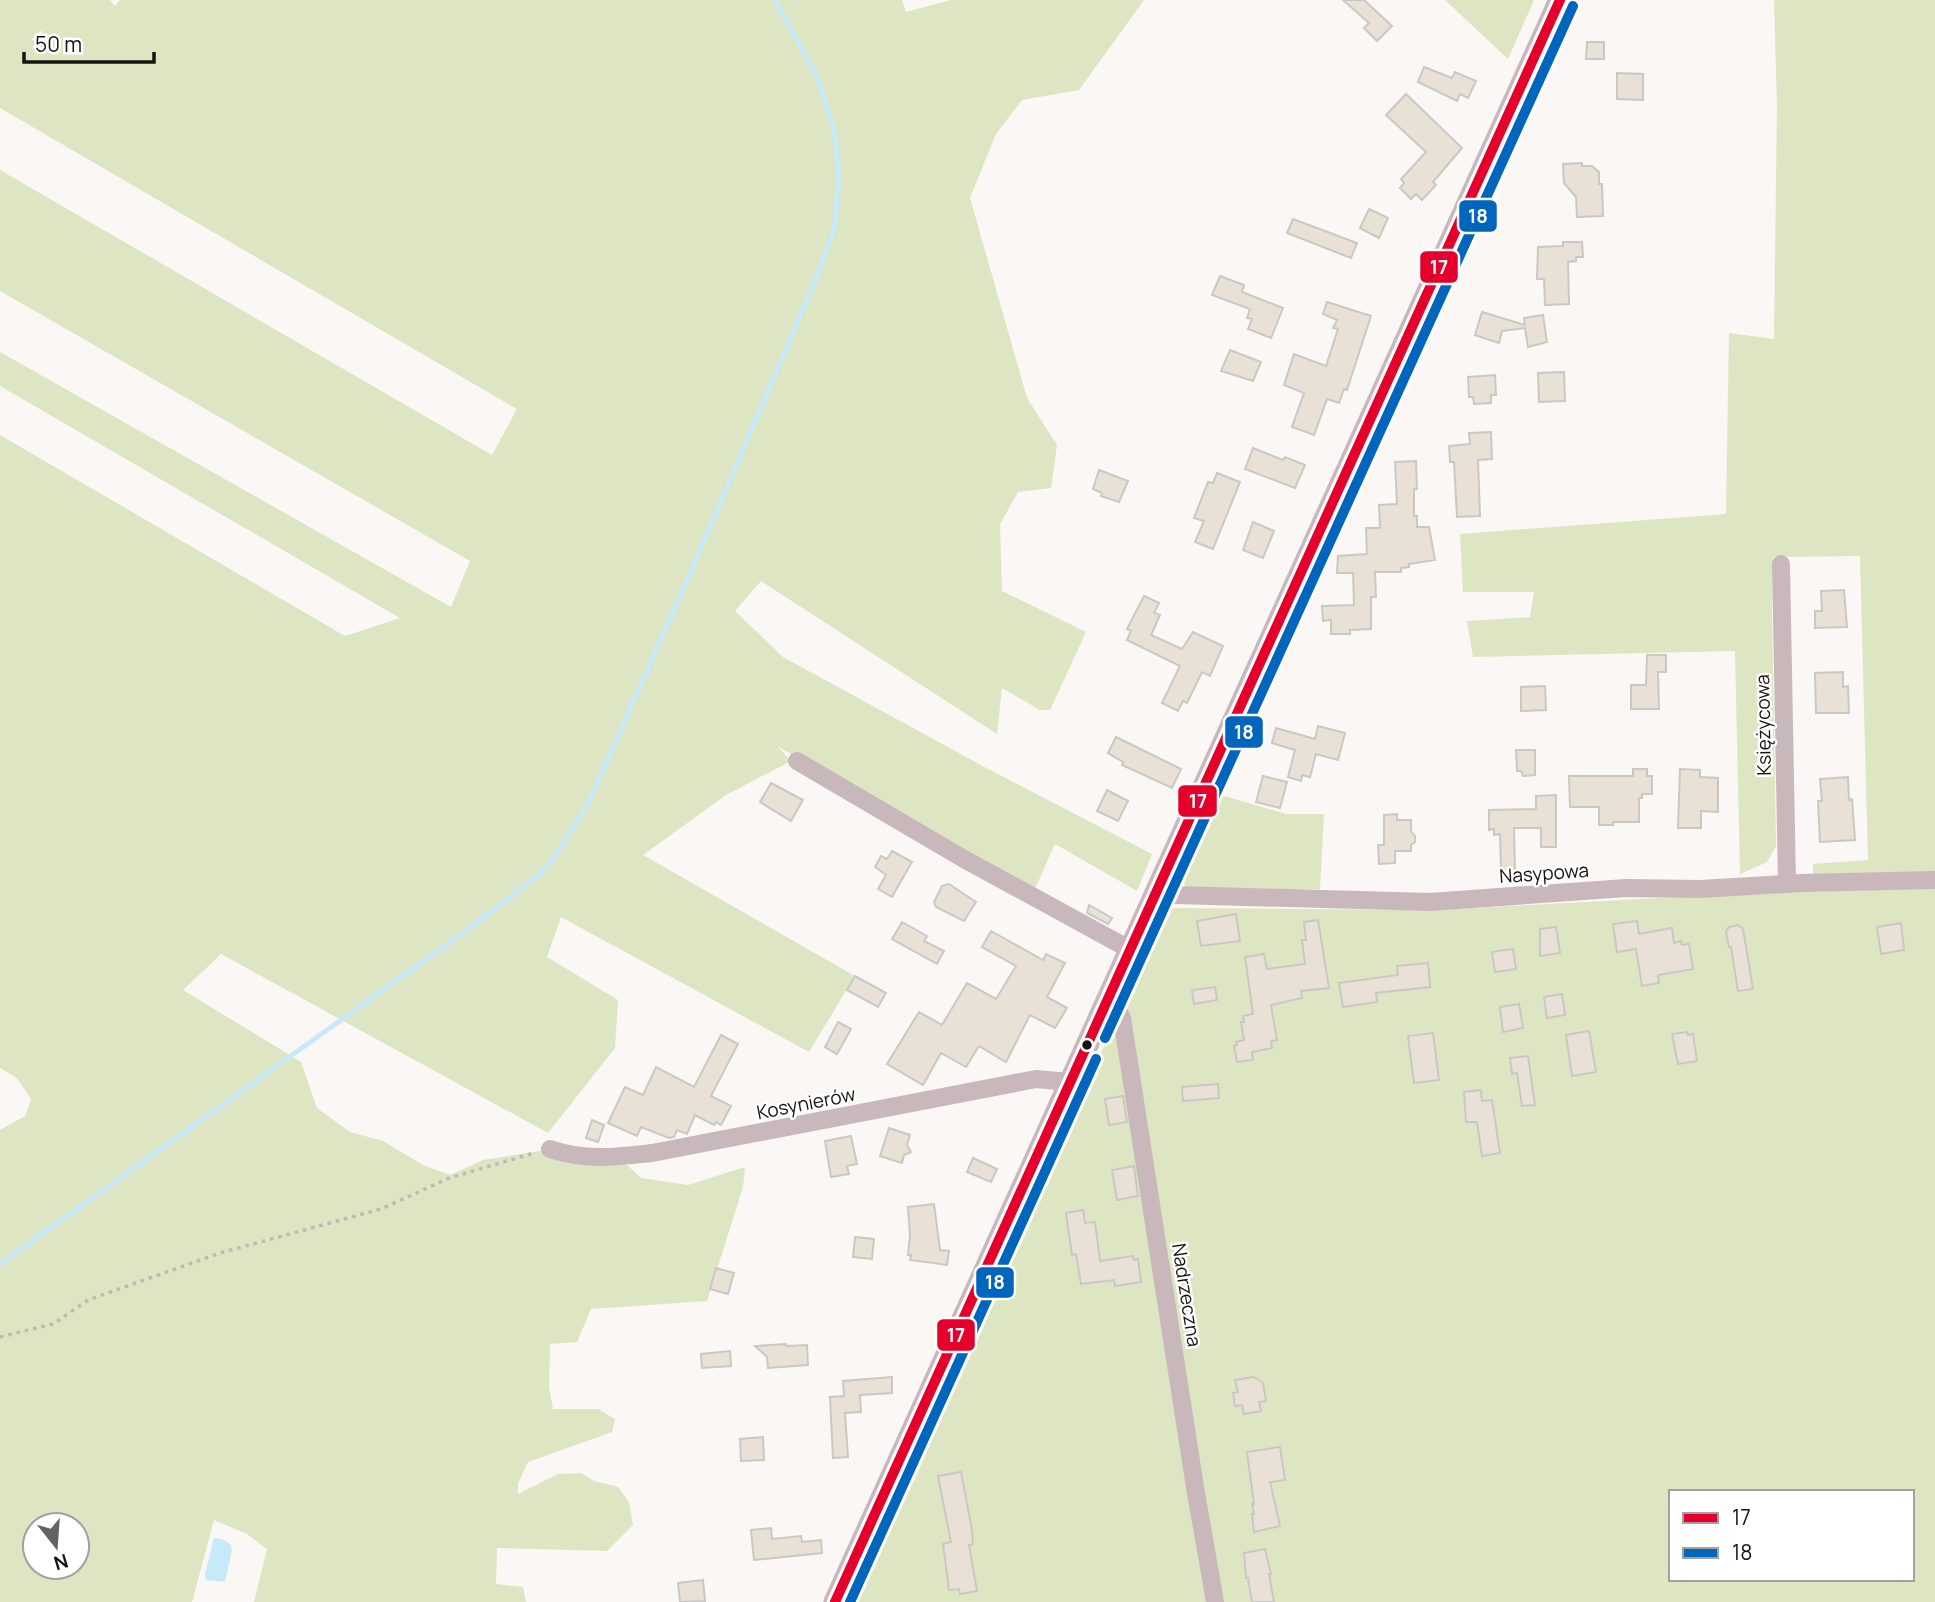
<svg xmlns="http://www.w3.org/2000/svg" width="1935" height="1602" viewBox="0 0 1935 1602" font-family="Manrope,sans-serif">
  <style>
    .green { fill: #dde5c2; fill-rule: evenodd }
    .water { fill: #c8e9f8 }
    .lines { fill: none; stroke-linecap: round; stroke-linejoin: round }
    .stream { stroke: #c8e9f8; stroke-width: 5 }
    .building { fill: #e9e1d6; stroke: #cac8c5; stroke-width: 2 }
    .path { stroke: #c2b6b8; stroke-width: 3.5; stroke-dasharray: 3.5 5; stroke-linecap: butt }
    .minor { stroke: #c9b8bb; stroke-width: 18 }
    .tertiary { stroke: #c9b8bb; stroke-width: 23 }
    .bus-1-casing { stroke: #fff; stroke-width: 16 }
    .bus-2-casing { stroke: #fff; stroke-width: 16 }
    .bus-1 { stroke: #e4002b; stroke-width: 10 }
    .bus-2 { stroke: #0065bd; stroke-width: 10 }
    .bus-dot { fill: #151412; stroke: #fff; stroke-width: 2.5 }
    .labels { text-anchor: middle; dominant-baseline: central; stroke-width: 5; stroke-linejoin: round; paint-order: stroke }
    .street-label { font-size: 19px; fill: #151412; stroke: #fff }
    .line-badge { stroke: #fff; stroke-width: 2.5 }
    .badge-label { font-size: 19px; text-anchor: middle; font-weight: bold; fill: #fff }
  </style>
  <rect width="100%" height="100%" fill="#faf7f4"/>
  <path class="green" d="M0,0h110l5,6 5,-6h782l4,12 45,-12h193l-65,90 -57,10 -26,34 -26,64 57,200 30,47 -6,43 -33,4 -18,32 2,67 84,41 -36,78h-10l-38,-22 -5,46 -236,-153 -26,30 48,46 207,113 162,84 -15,37 -82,-47 -22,49 -256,-147 14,15 -65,34 -83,60 212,121 -46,76 -248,-135 -14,40 71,43 -3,48 -67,85 -327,-179 -38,36 118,72 16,46 33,24 33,9 40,24 27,10 33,-15 81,-13 51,7 26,24 47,7 57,-18 -2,20 -36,114 -116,8 -14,33 -27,2 -1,43 4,22h45l17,10 -3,13 -84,30 -10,22v10l40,-20 23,-1 13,8 24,6 11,15 4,23 -26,26 -110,-3 -1,36 27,3 3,15h-272l13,-53 -20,-15 -33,-14 -22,82h-192v-472l25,-14 6,-17 -14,-21 -17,-10v-633l345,201 55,-18 -400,-232v-34l451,255 19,-46 -470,-270v-121l492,285 25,-46 -517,-301zM35,1525h42v42h-42z
    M1445,0h89l-26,59z
    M1774,0h161v874l-122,2v-12l55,-4 -8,-304 -87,1 -1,51 4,238 -9,16 -27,12 -5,-223 -262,6 -6,-36 63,-4 4,-25h-71l-3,-58 266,-20 3,-181 45,6 3,-233z
    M1221,795l65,19h38l-4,75 -86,2 -47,-2 -6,-11z
    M1935,887v715h-1078l89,-213 222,-481 265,2 339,-18zM1671,1492h241v87h-241z"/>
  <path class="water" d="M214,1538l8,1 8,5 2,6 -7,32 -19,-2 -1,-6z"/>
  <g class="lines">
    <path class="stream" d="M0,1264l478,-342 60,-47 13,-13 37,-58 103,-233 119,-278 24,-62 5,-53 -5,-48 -16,-51 -43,-79"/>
  </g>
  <path class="building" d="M1343,0h21l28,26 -15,15 -13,-13 5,-5z
    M1587,42h17v17h-18z
    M1424,67l28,11 3,-6 21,9 -8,17 -8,-4 -3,7 -39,-19z
    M1617,73l26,1v26l-26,-1z
    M1406,94l56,54 -29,34 3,3 -14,15 -6,-6 -5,5 -11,-11 4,-5 -3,-4 25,-27 -40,-37z
    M1582,163v3h10l7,6v12h3l1,32 -26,1 -1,-20 -12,-14 -1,-19z
    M1369,209l19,9 -9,20 -19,-10z
    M1293,219l64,24 -6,15 -64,-25z
    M1563,242h19l1,15h-7v4l-8,1 1,42 -24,1 -1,-26h-7l1,-32 25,-1z
    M1220,276l24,9 -2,7 41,16 -12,30 -23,-9 4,-10 -5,-1 3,-9 -38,-14z
    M1327,302l44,14 -24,74 -3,-1 -5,14 -12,-4 -13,36 -22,-8 12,-34 -20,-8 10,-31 32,12 12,-37 -5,-1 4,-8 -14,-6z
    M1482,312l43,13 -1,-7 19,-3 4,27 -19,5 -3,-19 -23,3 -3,12 -24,-8z
    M1230,350l31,12 -8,19 -32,-10z
    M1564,372l1,29 -26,1 -1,-29z
    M1495,375l1,20h-5v8l-17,1 -1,-7h-4l-1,-20z
    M1491,432l1,27 -14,1 2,56 -23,1 -3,-55h-4l-1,-16 21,-2 -1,-11z
    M1253,448l30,12 2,-3 20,8 -10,23 -50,-19z
    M1416,461l1,28h-3v27h3v11h12l6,33 -26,4v3l-8,1v4h-26l1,25h-5v32l-21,1v4h-19v-14l-8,1 -1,-15 32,-1 -1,-32h-16l1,-17 29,-2 -1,-26h14l-1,-23 18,-1 -2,-42z
    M1099,470l29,11 -9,21 -18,-6 1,-3 -9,-4z
    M1217,473l23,9 -27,67 -18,-7 9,-21 -10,-3 14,-36 5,1z
    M1253,522l21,9 -11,27 -20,-8z
    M1844,590l3,37 -32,1v-17h7l-1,-20z
    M1144,596l15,7 -5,10 6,2 -9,20 31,14 11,-17 30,14 -13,30 -8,-4 -15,31 -4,-2 -5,10 -16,-8 18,-37 -53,-26 4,-9 -4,-2z
    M1647,655h19v17h-8l1,37h-28v-24h15z
    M1843,672v15l5,-1 1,27h-33l-1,-40z
    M1545,686l1,24 -25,1v-24z
    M1318,726l27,7 -7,27 -22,-6 -6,23 -8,-2 -1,6 -13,-4 7,-27 -23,-7 4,-15 39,11z
    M1116,737l65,32 -9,19 -50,-23 1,-3 -15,-9z
    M1516,750h19v25l-12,1 -2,-5h-4z
    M1633,769h14v7h5v18h-10v4h-3v24h-26v3h-14v-18h-29l-1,-31h64z
    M1680,769l20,1v7l18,1v34l-17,-1v17h-23z
    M1263,776l24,6 -7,26 -24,-6z
    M1848,777l1,23 3,-1 3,41 -35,2 -2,-41h4l-2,-22z
    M771,783l32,17 -12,21 -31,-19z
    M1107,790l21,11 -10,20 -21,-10z
    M1556,795v52h-15v-19h-27l1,44h-14l-1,-38 -6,1v-6l-5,1v-20l47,-1v-13z
    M1397,814v6h14v11l4,5v6l-4,3v6h-16v12l-16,1 -1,-19h6v-30z
    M892,851l20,11 -20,35 -14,-8 8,-14 -11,-8 6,-11 6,3z
    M949,884l27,18 -12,19 -28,-14 -2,-5 8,-16z
    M1089,905l23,13 -4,6 -21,-11z
    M1236,914l4,27 -39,5 -4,-25z
    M1318,920l11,68 -28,3 1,7 -31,7 6,35 -6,1 1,7 -20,4 1,8 -16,2 -3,-16 3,-1 -1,-3 8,-2 -3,-18h3l-1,-6 10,-2 -8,-57 19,-3 3,15 38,-5 -3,-24h4l-2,-18z
    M1637,921l2,13 33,-6 2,15 7,-2 1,4 7,-1 4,25 -35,6 1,8 -17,3 -6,-37 -19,3 -4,-28z
    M902,922l25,14 -3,5 20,10 -7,13 -45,-25z
    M1901,923l3,27 -23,4 -4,-27z
    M1738,925l5,4 10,60 -15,2 -7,-44h-2l-3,-15 3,-5z
    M1556,927l4,26 -20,3v-27z
    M991,931l52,29 3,-6 19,9 -18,34 20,11 -12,20 -25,-13 -24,47 -27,-16 -13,21 -25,-14 -18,32 -36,-21 32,-52 23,13 25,-42 29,16 20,-33 -34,-19z
    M1513,949l3,20 -21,3 -3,-20z
    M1428,963l2,24 -54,6 1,9 -34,5 -4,-24 59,-8 -1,-9z
    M855,976l31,17 -8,14 -31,-17z
    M1215,987l2,13 -23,4 -2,-14z
    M1562,994l3,21 -18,3 -3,-21z
    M1519,1004l4,24 -20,4 -3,-25z
    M838,1022l13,7 -14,25 -12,-7z
    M1589,1031l7,41 -24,4 -6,-41z
    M1687,1032l1,3 5,-1 4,27 -19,3 -6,-30z
    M1433,1033l6,47 -25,3 -6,-47z
    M721,1035l17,9 -27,52 20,10 -10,19 -5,-3 -2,3 -19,-10 -8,19 -10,-4 -3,7 -5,1 -28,-11 -4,9 -29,-13 17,-36 18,8 13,-28 38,20z
    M1528,1056l7,49 -13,1 -5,-33 -5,1 -2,-16z
    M1218,1084l1,14 -36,3 -1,-14z
    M1481,1090l1,11 10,-1 8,53 -18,3 -5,-34h-11l-2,-30z
    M1123,1096l4,26 -18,3 -4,-26z
    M592,1120l12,5 -6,17 -12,-4z
    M889,1128l21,7 -3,10 4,7 -7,3 -2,8 -22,-7z
    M851,1136l6,28 -10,2 2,8 -18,3 -6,-36z
    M973,1158l24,11 -6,13 -24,-10z
    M1134,1166l4,30 -21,4 -5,-30z
    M934,1204l6,46 9,1 -2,14 -37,-5 1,-5h-3l2,-19 -2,-29z
    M1083,1210l2,13 10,-1 5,39 33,-5 1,4 4,-1 3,23 -26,4 -1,-6 -33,4 -5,-30 -4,1 -6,-42z
    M855,1237l19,2 -2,20 -19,-2z
    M716,1268l18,5 -6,21 -18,-5z
    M786,1344v2l21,-1 1,20 -40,3 -1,-11 -12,-11z
    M730,1351l1,15 -29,2 -1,-14z
    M892,1377v16l-32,2 1,17 -16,1 3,44 -15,1 -3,-61 14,-1 -1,-15z
    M1254,1377l9,6 3,18 -7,1 2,9 -17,3 -2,-9 -7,1 -2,-13 5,-1 -3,-12z
    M763,1437l1,23 -23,1 -1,-22z
    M1280,1447l5,33 -15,2 10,44 -26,6 -2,-18h2l-2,-10h2l-7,-52z
    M961,1472l11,58 1,14 -4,1 8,46 -17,3 -1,-5 -10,1 -6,-46 8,-2 -13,-66z
    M771,1528l1,11 29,-3 1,6 19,-2 1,13 -68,7 -3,-30z
    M1265,1549l6,25h-2l5,28h-22l-4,-24h-2l-2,-25z
    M703,1580l2,21 -25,1 -2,-19z"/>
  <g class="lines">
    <path class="path" d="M0,1337l53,-13 35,-24 132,-47 161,-44 68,-31 85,-25"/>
    <path class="minor" d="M1781,564l6,320
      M797,761l167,98 165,90
      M1157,890l19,5 254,7 196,-14 74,1 101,-6 134,-3
      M1107,1001l9,6 6,11 73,469 20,115
      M550,1149c36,12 65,8 102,4l384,-74 33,3"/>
    <path class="tertiary" d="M835,1602l725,-1602"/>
    <defs>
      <path id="bus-1" d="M835,1602l725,-1602"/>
      <path id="bus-2" d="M1105,1038l468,-1032
        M850,1602l246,-543"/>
    </defs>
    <use href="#bus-1" class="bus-1-casing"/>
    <use href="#bus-2" class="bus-2-casing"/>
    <use href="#bus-1" class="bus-1"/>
    <use href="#bus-2" class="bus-2"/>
  </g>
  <circle class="bus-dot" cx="1087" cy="1045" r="6"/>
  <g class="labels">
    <g class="street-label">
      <text transform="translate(1763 725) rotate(-91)">Księżycowa</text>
      <text transform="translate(1544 873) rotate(-4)">Nasypowa</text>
      <text transform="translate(806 1103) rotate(-11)">Kosynierów</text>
      <text transform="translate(1187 1295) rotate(81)">Nadrzeczna</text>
    </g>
  </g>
  <g class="line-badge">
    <rect x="1458" y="199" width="40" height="34" rx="7" fill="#0065bd"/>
    <rect x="1419" y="250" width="40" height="34" rx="7" fill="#e4002b"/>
    <rect x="1224" y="715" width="40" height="34" rx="7" fill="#0065bd"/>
    <rect x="1177" y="784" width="41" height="34" rx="7" fill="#e4002b"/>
    <rect x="975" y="1266" width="40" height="33" rx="7" fill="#0065bd"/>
    <rect x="936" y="1318" width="40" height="34" rx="7" fill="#e4002b"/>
  </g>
  <g class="badge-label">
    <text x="1478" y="223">18</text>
    <text x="1439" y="274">17</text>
    <text x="1244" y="739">18</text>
    <text x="1198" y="808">17</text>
    <text x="995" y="1289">18</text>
    <text x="956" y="1342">17</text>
  </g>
  <rect x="1669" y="1490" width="245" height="91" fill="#ffffff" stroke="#a1a1a0" stroke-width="2"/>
  <rect x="1683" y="1513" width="35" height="10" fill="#e4002b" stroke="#a1a1a0" stroke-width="2"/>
  <text x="1732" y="1525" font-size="21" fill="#151412">17</text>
  <rect x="1683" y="1548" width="35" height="10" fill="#0065bd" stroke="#a1a1a0" stroke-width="2"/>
  <text x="1732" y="1560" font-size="21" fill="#151412">18</text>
  <g transform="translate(56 1546) rotate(163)"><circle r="33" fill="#ffffff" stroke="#a1a1a0" stroke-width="2"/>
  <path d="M0-5L12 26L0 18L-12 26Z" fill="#656361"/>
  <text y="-10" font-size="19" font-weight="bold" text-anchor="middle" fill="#151412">N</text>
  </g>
  <path d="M24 52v10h130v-10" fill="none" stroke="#151412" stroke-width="3.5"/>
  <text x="35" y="52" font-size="21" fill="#151412" stroke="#ffffff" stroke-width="5" paint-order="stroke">50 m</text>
</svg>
